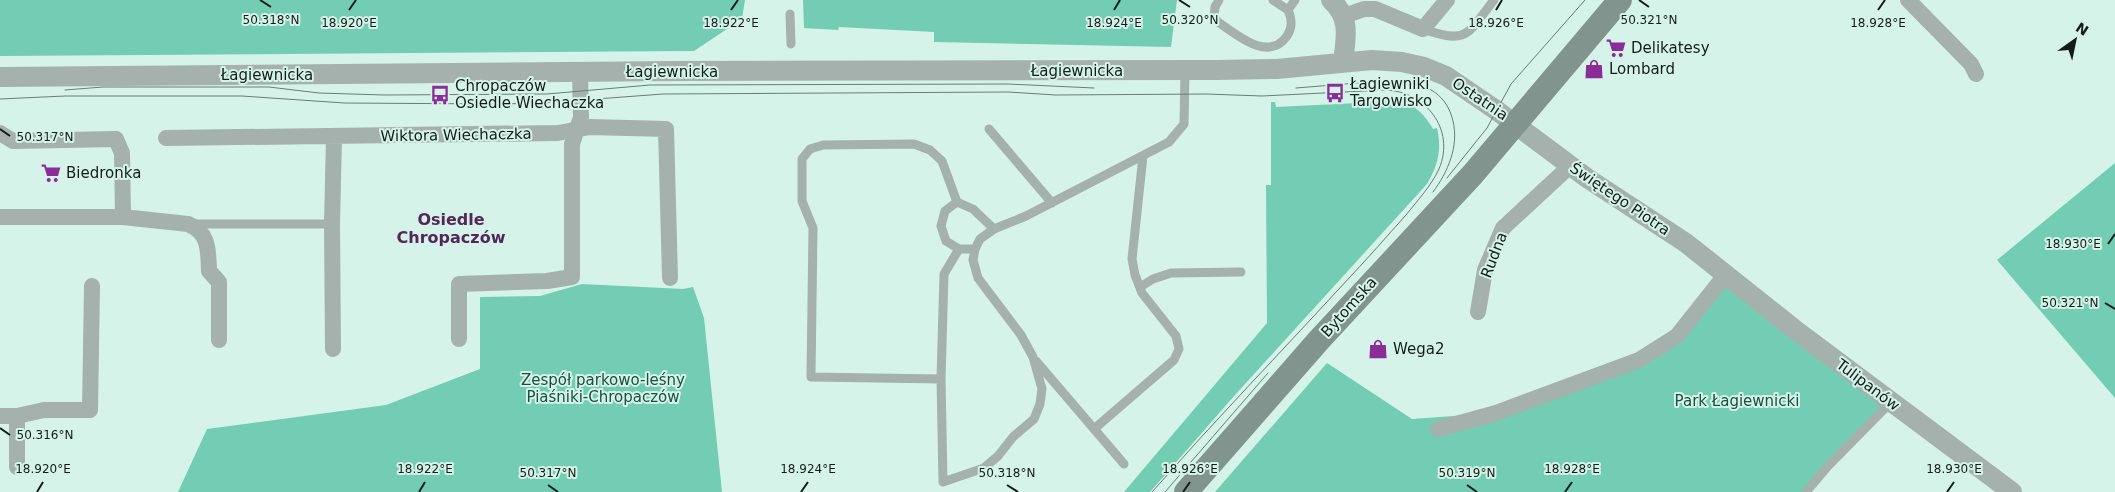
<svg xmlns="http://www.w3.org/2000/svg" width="2115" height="492" viewBox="0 0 2115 492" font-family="'DejaVu Sans',sans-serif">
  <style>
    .green { fill: #72cdb2 }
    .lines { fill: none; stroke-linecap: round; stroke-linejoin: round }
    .service { stroke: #a5b1ad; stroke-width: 9 }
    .minor { stroke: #a5b1ad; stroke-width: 16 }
    .tertiary { stroke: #a5b1ad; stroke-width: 20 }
    .secondary { stroke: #82948e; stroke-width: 24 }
    .tram { stroke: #697c75; stroke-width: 1 }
    .ticks { fill: none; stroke: #121d19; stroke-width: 2 }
    .labels { text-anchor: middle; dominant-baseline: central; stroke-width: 4; stroke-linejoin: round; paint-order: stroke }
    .poi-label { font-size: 15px; fill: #121d19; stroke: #d6f3e9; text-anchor: start }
    .street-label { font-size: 15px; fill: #121d19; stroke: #d6f3e9 }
    .park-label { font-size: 15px; fill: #194e40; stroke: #d6f3e9 }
    .neighbourhood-label { font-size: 16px; font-weight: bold; fill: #53275a; stroke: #d6f3e9 }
    .ticks-label { font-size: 12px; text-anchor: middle; fill: #121d19; stroke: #d6f3e9; stroke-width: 4; stroke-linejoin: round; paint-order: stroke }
  </style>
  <rect width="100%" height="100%" fill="#d6f3e9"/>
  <path class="green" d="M0,0h745l-3,19 -48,32 -694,5z
    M803,0h374l-6,47 -237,-5v-10l-95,-5 -1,3 -34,-2z
    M1378,99c25,-2 43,8 55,30l4,-1c5,22 1,37 -10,56l-192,211 -85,97h-26l143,-169 -1,-138h5v-83h4l1,5 102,-5z
    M2115,163v235l-118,-138z
    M1726,274l165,128 -85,90h-591l112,-129 85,56 84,-6 174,-73z
    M582,284l101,5 10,-2 11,31 18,174h-544l29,-63 179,-24 94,-36v-72l60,-1z"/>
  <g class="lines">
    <path class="service" d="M1219,0l-4,7 -1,10 4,5c18,12 50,41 69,14 6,-9 5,-17 1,-26
      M1273,0l15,10 7,-10
      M790,14l1,30
      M1423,29c46,16 44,5 71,-29
      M989,129l63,74
      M957,202l-12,9 -4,15 5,15 13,8h16
      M192,224h140
      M959,249l-15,25 -3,105 2,103 41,-14 14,-12 15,-19 21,-18 6,-15 2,-15 -9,-32 -12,-22 -43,-57 -5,-18 2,-11 5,-10 14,-10 32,-13 143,-74 15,-18 1,-54
      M1140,287l13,-8 18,-6 70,-1
      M1036,361l88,103
      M941,379l-130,-2 2,-149 -11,-27v-42l8,-10 13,-4 91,-1 16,6 12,11 15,41 16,7 21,20
      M1094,429l80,-69 5,-11 -3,-13 -34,-43 -7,-18 -3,-16 11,-103
      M1806,492l22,-26 63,-64"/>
    <path class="minor" d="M1908,0l63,64 5,10
      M1344,16l20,-7h11l48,20 24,-29
      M0,133l13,8 103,-2 6,14 1,64
      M166,138l392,-5 32,-6 76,2 4,149
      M0,217h123l65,7c22,9 20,27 21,47l10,11v58
      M1478,312l7,-42 18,-42 67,-62
      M459,339v-55l88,-3 25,-4v-133l9,-27 -1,-44
      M333,349l-1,-125 2,-87
      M0,416h17l27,-6h46l2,-124
      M1438,429l58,-16 143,-53 38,-24 49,-62
      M17,467v-51"/>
    <path class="tertiary" d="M1331,0c20,18 15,38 12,62
      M0,77l677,-6 539,-1 61,-1 95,-9 30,2 22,5 22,9 50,34 91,68 99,65 112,89 214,160"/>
    <path class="secondary" d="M1186,492l133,-152 154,-166 147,-174"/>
    <path class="tram" d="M1296,88c20,-2 41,-3 61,-5 36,-3 85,-8 96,38 6,25 -5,51 -20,71
      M65,90l38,-3h166l50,6 65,2 163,-1 103,-9 358,-1 86,4
      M0,99l65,-3h177l102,7 155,1 44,-1 120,-9 345,-2 48,3 150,-1 56,2 123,-6c40,1 71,39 54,79 -8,17 -21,31 -33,46 -19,21 -37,42 -56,62 -66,72 -134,142 -198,215
      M1447,178l40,-50 24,-44 74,-84
      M1165,492l103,-119"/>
  </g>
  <path class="ticks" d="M260,0l11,7M1179,0l11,7M1639,0l10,7M349,10l7,-10M731,10l7,-10M1114,10l6,-10M1496,10l6,-10M1878,10l7,-10M0,129l10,7M2108,244l7,-10M2105,303l10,6M0,428l10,7M548,485l10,7M1007,485l11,7M1467,485l10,7M37,492l6,-10M419,492l6,-10M801,492l7,-10M1183,492l7,-10M1565,492l7,-10M1947,492l7,-10"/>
  <defs>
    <symbol id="supermarket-bare" viewBox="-9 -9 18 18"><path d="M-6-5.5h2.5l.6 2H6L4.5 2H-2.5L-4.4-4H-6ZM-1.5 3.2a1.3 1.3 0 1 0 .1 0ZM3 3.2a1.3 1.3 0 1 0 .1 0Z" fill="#8a2d98" stroke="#d6f3e9" stroke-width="2.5" paint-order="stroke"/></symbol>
    <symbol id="shop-bare" viewBox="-9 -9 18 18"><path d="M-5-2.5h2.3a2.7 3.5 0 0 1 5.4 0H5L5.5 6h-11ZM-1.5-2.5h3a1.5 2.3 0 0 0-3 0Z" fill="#8a2d98" stroke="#d6f3e9" stroke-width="2.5" paint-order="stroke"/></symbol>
    <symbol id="bus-bare" viewBox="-9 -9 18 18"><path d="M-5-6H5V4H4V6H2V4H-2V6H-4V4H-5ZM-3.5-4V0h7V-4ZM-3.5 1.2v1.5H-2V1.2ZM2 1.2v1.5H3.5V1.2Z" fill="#8a2d98" stroke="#d6f3e9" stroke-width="2.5" paint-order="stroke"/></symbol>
  </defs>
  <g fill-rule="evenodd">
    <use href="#supermarket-bare" x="1602" y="34" width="28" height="28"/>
    <use href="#shop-bare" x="1580" y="55" width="28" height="28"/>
    <use href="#bus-bare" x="1321" y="79" width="28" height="28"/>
    <use href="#bus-bare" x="426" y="81" width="28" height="28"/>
    <use href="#supermarket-bare" x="37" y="159" width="28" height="28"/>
    <use href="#shop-bare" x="1364" y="335" width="28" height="28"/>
  </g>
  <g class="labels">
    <g class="poi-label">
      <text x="1631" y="48">Delikatesy</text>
      <text x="1609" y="69">Lombard</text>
      <text x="1350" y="84">Łagiewniki<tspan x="1350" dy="17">Targowisko</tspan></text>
      <text x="455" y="86">Chropaczów<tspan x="455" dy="17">Osiedle Wiechaczka</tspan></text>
      <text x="66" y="173">Biedronka</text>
      <text x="1393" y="349">Wega2</text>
    </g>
    <g class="street-label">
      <text x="1077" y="71">Łagiewnicka</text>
      <text x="672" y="72">Łagiewnicka</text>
      <text x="267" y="75">Łagiewnicka</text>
      <text transform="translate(1480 99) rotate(34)">Ostatnia</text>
      <text transform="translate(456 135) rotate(-1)">Wiktora Wiechaczka</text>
      <text transform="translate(1620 199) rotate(34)">Świętego Piotra</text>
      <text transform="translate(1494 255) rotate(-69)">Rudna</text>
      <text transform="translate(1349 307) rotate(-48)">Bytomska</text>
      <text transform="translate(1868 385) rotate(37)">Tulipanów</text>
    </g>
    <g class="park-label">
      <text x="603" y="380">Zespół parkowo-leśny<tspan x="603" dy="17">Piaśniki-Chropaczów</tspan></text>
      <text x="1737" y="401">Park Łagiewnicki</text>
    </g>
    <g class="neighbourhood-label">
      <text x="451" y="219">Osiedle<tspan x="451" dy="18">Chropaczów</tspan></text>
    </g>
  </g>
  <g class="ticks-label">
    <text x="271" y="24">50.318°N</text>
    <text x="1190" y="24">50.320°N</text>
    <text x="1649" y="24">50.321°N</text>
    <text x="1878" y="27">18.928°E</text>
    <text x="349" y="27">18.920°E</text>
    <text x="731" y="27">18.922°E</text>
    <text x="1114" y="27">18.924°E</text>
    <text x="1496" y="27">18.926°E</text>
    <text x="45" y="141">50.317°N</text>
    <text x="2073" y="248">18.930°E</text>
    <text x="2070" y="307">50.321°N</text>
    <text x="45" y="439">50.316°N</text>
    <text x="43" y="473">18.920°E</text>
    <text x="425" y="473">18.922°E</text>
    <text x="808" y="473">18.924°E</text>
    <text x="1190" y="473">18.926°E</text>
    <text x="1572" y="473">18.928°E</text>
    <text x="1954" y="473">18.930°E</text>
    <text x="548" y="477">50.317°N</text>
    <text x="1007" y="477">50.318°N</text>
    <text x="1467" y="477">50.319°N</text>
  </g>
  <g transform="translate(2075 40) rotate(33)" stroke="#d6f3e9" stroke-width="4" paint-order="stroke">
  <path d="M0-4L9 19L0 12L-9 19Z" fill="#121d19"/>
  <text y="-8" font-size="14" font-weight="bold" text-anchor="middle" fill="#121d19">N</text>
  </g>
</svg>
